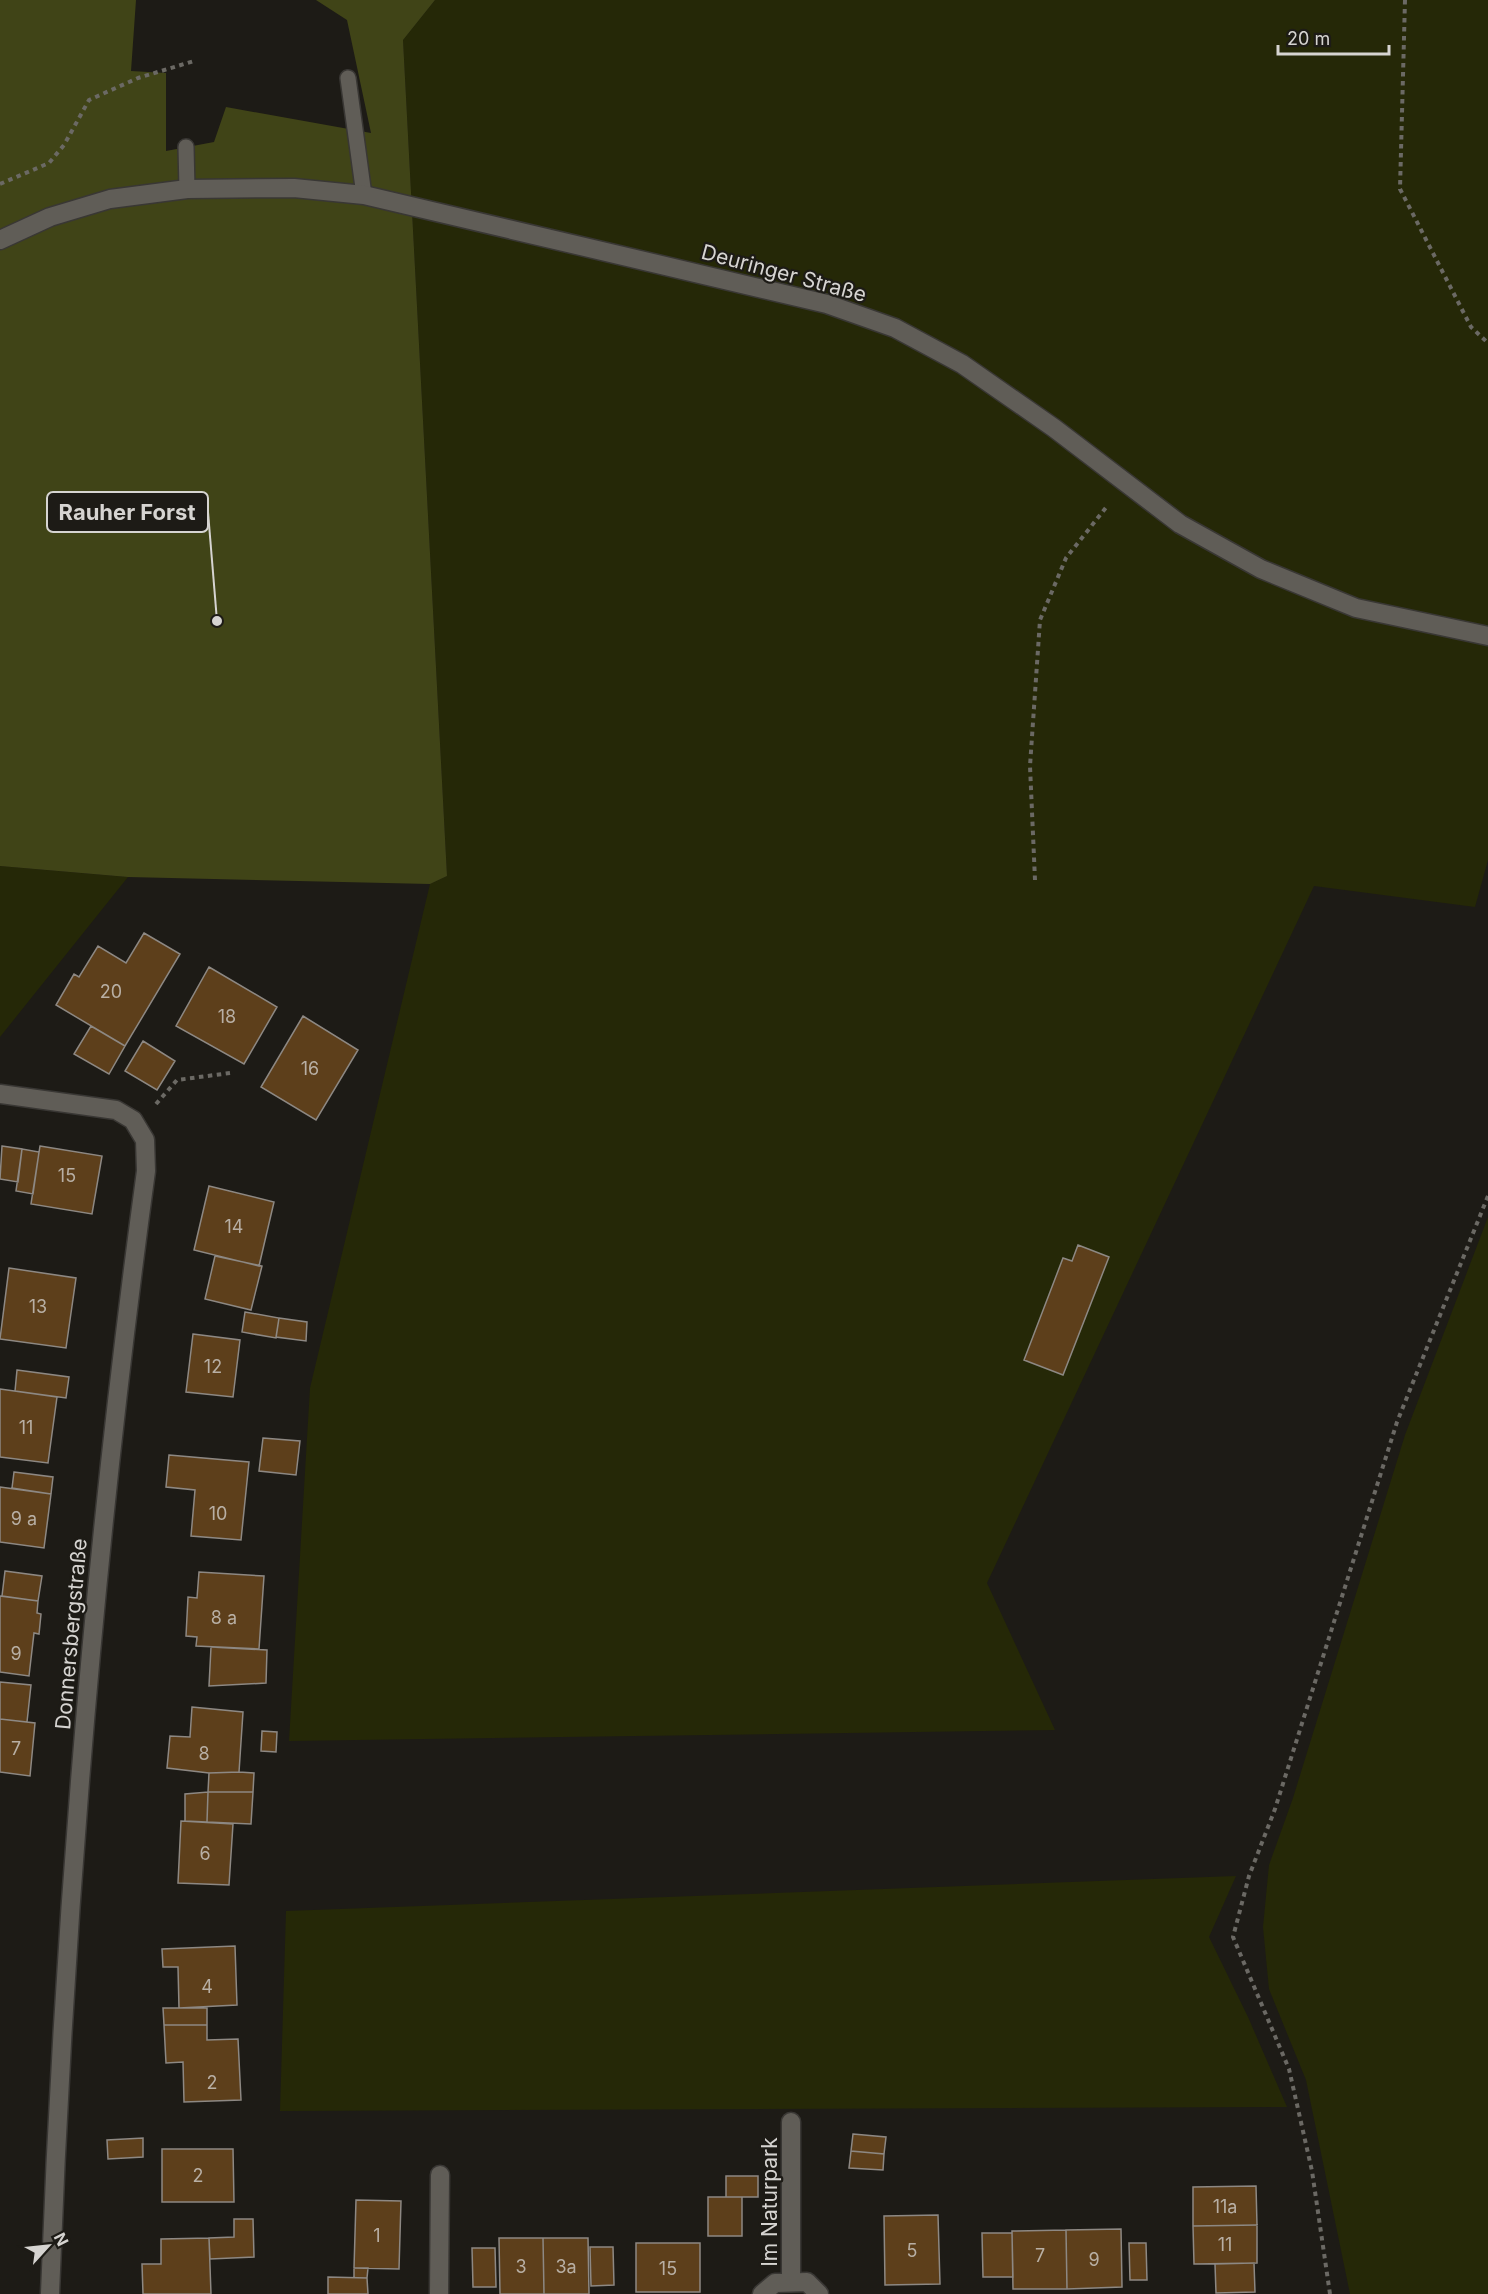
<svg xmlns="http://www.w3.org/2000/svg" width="1488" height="2294" viewBox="0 0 1488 2294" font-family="Inter,sans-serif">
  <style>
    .green { fill: #252807 }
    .forest { fill: #404417 }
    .building { fill: #5d3f1b; stroke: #8d8883; stroke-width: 1.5 }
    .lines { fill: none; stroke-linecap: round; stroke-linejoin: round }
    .service-casing { stroke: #393734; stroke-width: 18 }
    .minor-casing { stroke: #393734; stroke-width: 21 }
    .tertiary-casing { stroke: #393734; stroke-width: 21 }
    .path { stroke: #6b6964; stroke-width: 4; stroke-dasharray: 4.5 4.5; stroke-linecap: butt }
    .service { stroke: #605d57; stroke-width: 15 }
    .minor { stroke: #605d57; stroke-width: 18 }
    .tertiary { stroke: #605d57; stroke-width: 18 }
    .labels { text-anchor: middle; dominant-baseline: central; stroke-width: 4.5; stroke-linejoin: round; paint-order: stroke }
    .number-label { font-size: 18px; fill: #b8afa4 }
    .street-label { font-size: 21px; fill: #d6d4d1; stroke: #1d1b16 }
    .leader { fill: none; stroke: #d6d4d1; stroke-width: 2 }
    .callout-dot { fill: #d6d4d1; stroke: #1d1b16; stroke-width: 2 }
    .callout { fill: #1d1b16; stroke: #d6d4d1; stroke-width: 2 }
    .callout-label { font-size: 22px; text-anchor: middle; font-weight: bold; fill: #d6d4d1 }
  </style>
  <rect width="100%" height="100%" fill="#1d1b16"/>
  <path class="green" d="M435,0h1053v860l-13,47 -161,-21 -327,697 68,147 -766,11 21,-353 120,-504 17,-8 -44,-836z
    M0,866l128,11 -128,160z
    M1488,1217v1077h-138l-44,-214 -37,-91 -6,-62 6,-62 24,-67 112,-363z
    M1236,1876l-27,61 39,80 39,90 -1007,4 6,-200z"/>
  <path class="forest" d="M0,0h136l-5,71 35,2v78l48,-9 12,-35 145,26 -24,-113 -31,-20h119l-32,40 44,836 -17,8 -302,-7 -128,-11z"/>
  <path class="building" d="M144,933l36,21 -55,92 -69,-41 18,-31 5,3 19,-31 28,17z
    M209,967l68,40 -33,57 -68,-38z
    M303,1016l55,34 -42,70 -55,-33z
    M91,1026l34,20 -16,28 -35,-20z
    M143,1041l32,20 -18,29 -32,-19z
    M2,1146l20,3 -4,33 -18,-3z
    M40,1146l62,10 -10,58 -61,-10z
    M22,1149l17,3 -6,42 -17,-3z
    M209,1186l65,16 -15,64 -65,-16z
    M1078,1245l31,12 -46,118 -39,-15 39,-102 9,3z
    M215,1256l47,10 -11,44 -46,-11z
    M9,1268l67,10 -10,70 -66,-9z
    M245,1312l34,6 -3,20 -34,-6z
    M279,1318l28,4 -1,19 -30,-4z
    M193,1334l47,6 -7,57 -47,-5z
    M17,1370l52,7 -3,21 -51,-7z
    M0,1389l57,8 -9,66 -48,-6z
    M263,1438l37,3 -4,34 -37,-4z
    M169,1455l80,7 -8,78 -50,-4 4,-46 -29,-3z
    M14,1472l39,5 -2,17 -39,-6z
    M0,1487l51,7 -7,54 -44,-6z
    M5,1571l37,5 -4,25 -36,-5z
    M199,1572l65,4 -5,73 -63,-3 1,-9 -11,-1 2,-39 9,1z
    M0,1596l38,5 -1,12 4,1 -2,20 -5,-1 -5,43 -29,-4z
    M211,1647l56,3 -1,33 -57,3z
    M0,1682l31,3 -4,37 -27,-3z
    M192,1707l51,5 -4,60 -30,1 -42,-5 3,-32 20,1z
    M0,1719l35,4 -5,53 -30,-4z
    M262,1731l15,1 -1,20 -15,-1z
    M239,1772l15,1 -1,19h-45l1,-19z
    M208,1792h45l-2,32 -44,-2z
    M208,1792l-1,30 -22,-1v-27z
    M181,1821l52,3 -4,61 -51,-2z
    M235,1946l2,59 -58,3 -1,-41h-15l-1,-18z
    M163,2008h44v17h-43z
    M164,2025h43v15l31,-1 3,61 -57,2 -1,-40 -17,1z
    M853,2134l33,3 -2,17 -33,-3z
    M143,2138v19l-35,2 -1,-19z
    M162,2149h71l1,53h-72z
    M851,2151l33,3 -1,16 -34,-2z
    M726,2176h32v21h-32z
    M1256,2186l1,39 -64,1v-39z
    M708,2197h34v39h-34z
    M356,2200l45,1 -2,68 -45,-1z
    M938,2215l2,69 -55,1 -1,-69z
    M234,2219h19l1,38 -44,2 -1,-21 25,-1z
    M1257,2225v38l-63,1 -1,-38z
    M1121,2229l1,58 -55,2 -1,-59z
    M1066,2230l1,59h-54l-1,-58z
    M982,2233h30l1,44h-30z
    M209,2238l2,56h-68l-1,-30h19v-25z
    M499,2238h44l1,56h-44z
    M543,2238h45l1,56h-45z
    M636,2243h64v49h-64z
    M1129,2243h17l1,37h-17z
    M590,2247h23l1,38 -23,1z
    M472,2248h23l1,39h-23z
    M1254,2263l1,29 -39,1 -1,-29z
    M354,2268h14l-1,10h-13z
    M328,2277l39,1 1,16h-40z"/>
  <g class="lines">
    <defs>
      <path id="service" d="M348,78l16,117
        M186,147l1,42"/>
      <path id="minor" d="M0,1094l116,16 17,10 12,20 1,31c-51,372 -82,747 -96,1123
        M791,2282v-160
        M439,2294l1,-119
        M762,2294l13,-11 32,-1 12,12"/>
      <path id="tertiary" d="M0,240l50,-23 60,-18 77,-10 107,-1 70,7 463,109 68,24 67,36 92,64 126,96 81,45 95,39 132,28"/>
    </defs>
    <use href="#service" class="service-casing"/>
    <use href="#minor" class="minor-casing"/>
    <use href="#tertiary" class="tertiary-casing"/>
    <path class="path" d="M1405,0l-5,189 71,138 17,16
      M0,184l49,-21 15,-18 25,-45 49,-22 56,-17
      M1035,880l-5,-114 10,-146 26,-62 42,-53
      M156,1104l21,-24 53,-7
      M1330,2294l-18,-123 -23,-102 -56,-132 16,-61 26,-67 122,-387 91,-226"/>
    <use href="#service" class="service"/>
    <use href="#minor" class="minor"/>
    <use href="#tertiary" class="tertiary"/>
  </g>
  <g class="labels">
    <g class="number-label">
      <text x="111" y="991">20</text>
      <text x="227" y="1016">18</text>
      <text x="310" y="1068">16</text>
      <text x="67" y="1175">15</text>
      <text x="234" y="1226">14</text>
      <text x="38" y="1306">13</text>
      <text x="213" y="1366">12</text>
      <text x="26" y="1427">11</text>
      <text x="218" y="1513">10</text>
      <text x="24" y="1518">9 a</text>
      <text x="224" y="1617">8 a</text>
      <text x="16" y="1653">9</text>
      <text x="16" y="1748">7</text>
      <text x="204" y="1753">8</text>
      <text x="205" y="1853">6</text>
      <text x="207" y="1986">4</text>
      <text x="212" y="2082">2</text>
      <text x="198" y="2175">2</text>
      <text x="1225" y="2206">11a</text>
      <text x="377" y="2235">1</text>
      <text x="1225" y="2244">11</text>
      <text x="912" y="2250">5</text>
      <text x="1040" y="2255">7</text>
      <text x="1094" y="2259">9</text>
      <text x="521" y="2266">3</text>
      <text x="566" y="2266">3a</text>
      <text x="668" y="2268">15</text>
    </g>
    <g class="street-label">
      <text transform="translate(784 273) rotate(15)">Deuringer Straße</text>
      <text transform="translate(71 1634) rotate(-85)">Donnersbergstraße</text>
      <text transform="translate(769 2202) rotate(-90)">Im Naturpark</text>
    </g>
  </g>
  <path class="leader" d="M217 621L208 512"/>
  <circle class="callout-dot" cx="217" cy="621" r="6"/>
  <rect class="callout" x="47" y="492" width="161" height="40" rx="6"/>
  <g class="callout-label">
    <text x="127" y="520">Rauher Forst</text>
  </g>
  <g transform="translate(48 2246) rotate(63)" stroke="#1d1b16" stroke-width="4.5" paint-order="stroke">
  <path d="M0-4.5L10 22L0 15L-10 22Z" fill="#d6d4d1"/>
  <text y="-9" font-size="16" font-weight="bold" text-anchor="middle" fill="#d6d4d1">N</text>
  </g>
  <path d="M1278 45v9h111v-9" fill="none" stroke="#d6d4d1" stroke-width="3"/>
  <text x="1287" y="45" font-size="18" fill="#d6d4d1" stroke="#1d1b16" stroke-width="4.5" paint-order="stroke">20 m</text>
</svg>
